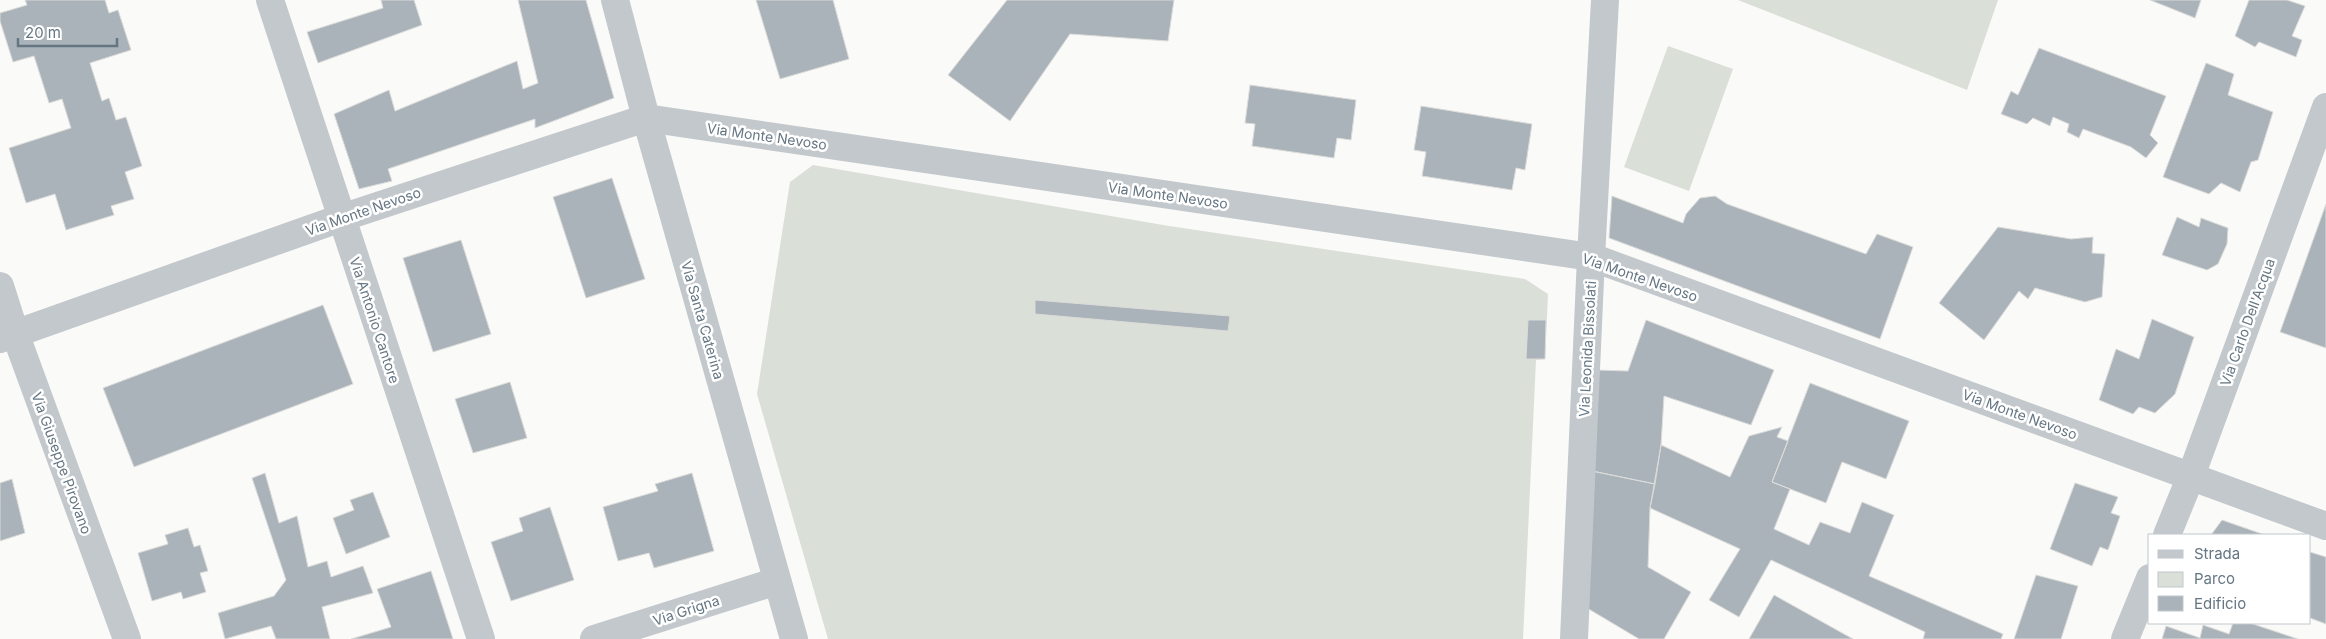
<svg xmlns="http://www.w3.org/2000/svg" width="2326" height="639" viewBox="0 0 2326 639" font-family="Inter,sans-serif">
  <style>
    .green { fill: #dadfd7 }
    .building { fill: #aab3b9; stroke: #dcdcda }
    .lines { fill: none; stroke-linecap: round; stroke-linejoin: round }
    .minor { stroke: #c3c8cc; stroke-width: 28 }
    .labels { text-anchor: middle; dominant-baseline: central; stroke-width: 5; stroke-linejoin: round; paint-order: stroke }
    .street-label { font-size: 14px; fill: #657683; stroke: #fff }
  </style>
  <rect width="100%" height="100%" fill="#fafaf8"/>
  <path class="green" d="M1738,0h260l-31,90z
    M1668,46l65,23 -44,122 -65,-24z
    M813,165l356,61 356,53 23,15 -3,65 -9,1 -13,279h-695l-71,-245 33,-212z"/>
  <path class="building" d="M25,0h80l4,13 9,-3 13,40 -41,13 12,38 7,-3 7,22 10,-3 16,49 -17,6 9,27 -23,7 3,9 -48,15 -11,-36 -29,9 -17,-55 62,-20 -9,-29 -13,4 -15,-47 -21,6 -13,-41v-8l27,-8z
    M381,0h33l8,25 -104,38 -11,-31 76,-24z
    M518,0h68l28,98 -79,30v-9l-147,50 4,12 -33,8 -25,-75 55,-24 6,21 122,-50 6,28 15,-6z
    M756,0h77l16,59 -69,20z
    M1007,0h167l-6,41 -98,-7 -60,87 -62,-46z
    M2150,0h51l-6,18z
    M2249,0h38l18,6 -13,30 10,4 -6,17 -37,-15 -4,5 -20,-11z
    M2039,48l127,48 -16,39 8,8 -12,15 -15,-11 -48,-18 -4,9 -12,-6 2,-8 -16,-7 -3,9 -17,-8 -6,6 -26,-10 10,-23 7,4z
    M2206,63l28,11 -6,21 45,17 -15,48 -7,2 -11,30 -19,-9 -12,11 -46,-17z
    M1250,85l106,15 -5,40 -14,-2 -3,20 -82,-12 3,-22 -10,-1z
    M1421,106l111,18 -7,46 -9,-2 -4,22 -90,-14 4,-24 -12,-2z
    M612,178l33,101 -59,19 -33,-101z
    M1612,196l71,27 3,-9 14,-16 15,-2 12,8 139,50 11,-20 36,13 -33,92 -271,-101z
    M2326,204v144l-46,-16z
    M2177,217l22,10 2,-9 27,10 -1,16 -9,20 -11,6 -45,-15z
    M1998,227l73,12 22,-2 -1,16 13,1 -3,43 -17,5 -50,-14 -7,11 -9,-8 -35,49 -45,-37z
    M461,240l30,94 -58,18 -30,-94z
    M1035,300l195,16 -2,15 -193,-17z
    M323,305l30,79 -219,83 -31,-79z
    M2152,319l42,18 -19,57 -20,19 -16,-6 -6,7 -34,-14 17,-51 23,10z
    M1528,320h18l-1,39h-19z
    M1646,320l128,50 -23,55 -87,-29 -3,49 -6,39 -63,-13 4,-101 32,1z
    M510,382l17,56 -54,15 -18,-54z
    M1810,383l99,38 -23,58 -44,-17 -16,41 -54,-21z
    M1782,427l-5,10 11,4 -16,41 18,7 -16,40 35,16 11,-23 30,11 12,-31 32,13 -25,61 134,58 -2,5h-78l2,-7 -154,-72 -32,57 -30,-17 31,-51 -90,-41 11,-63 69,32 19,-41z
    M1592,471l63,13 -5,24 -2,59 43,25 -27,47h-25l-52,-31z
    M265,473l14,50 18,-7 11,51 19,-6 4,16 32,-11 10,27 -51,14 8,32h-54l-5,-13 -46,13 -7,-26 56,-17 12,-16 -34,-102z
    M692,473l22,78 -60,17 -5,-15 -31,8 -15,-54 55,-16 -3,-7z
    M12,479l13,54 -25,8v-58z
    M2075,483l43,14 -7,16 9,3 -12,34 -8,-3 -8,19 -42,-17z
    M373,492l17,45 -44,17 -13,-36 21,-8 -4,-10z
    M550,507l24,73 -63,21 -20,-59 32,-11 -4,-13z
    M2222,520l43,15h-54z
    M188,528l6,19 6,-2 8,26 -8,2 6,19 -23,7 -2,-7 -29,9 -14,-48 30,-9 -3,-9z
    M2310,552l16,5v67l-16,-6z
    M431,571l22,68h-102l40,-12 -14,-38z
    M2036,575l42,11 -17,53h-47z
    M1774,595l79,44h-104z
    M2233,623h17l48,16h-136l4,-13 34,12 3,-13 26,9z"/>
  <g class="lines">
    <path class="minor" d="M270,0l211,639
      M615,0l31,118 148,521
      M0,286l15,47 112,306
      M0,339l341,-121 305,-100 945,139 735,269
      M2167,535l24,-59 135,-369
      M594,639l183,-58
      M1574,639l17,-382 14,-257
      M2125,639l25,-61"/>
  </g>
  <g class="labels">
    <g class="street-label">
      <text transform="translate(767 136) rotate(8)">Via Monte Nevoso</text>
      <text transform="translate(1168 195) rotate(8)">Via Monte Nevoso</text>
      <text transform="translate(363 211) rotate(-19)">Via Monte Nevoso</text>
      <text transform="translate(1640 277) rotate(19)">Via Monte Nevoso</text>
      <text transform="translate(375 320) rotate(72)">Via Antonio Cantore</text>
      <text transform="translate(703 320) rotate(74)">Via Santa Caterina</text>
      <text transform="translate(2247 322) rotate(-70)">Via Carlo Dell'Acqua</text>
      <text transform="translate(1587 349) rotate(-87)">Via Leonida Bissolati</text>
      <text transform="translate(2020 414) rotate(20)">Via Monte Nevoso</text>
      <text transform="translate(62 463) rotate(70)">Via Giuseppe Pirovano</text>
      <text transform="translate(686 610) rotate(-18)">Via Grigna</text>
    </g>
  </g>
  <rect x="2148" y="534" width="162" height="90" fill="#ffffff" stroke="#c1c8cd"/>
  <rect x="2158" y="550" width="25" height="8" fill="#c3c8cc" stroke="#c1c8cd"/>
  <text x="2194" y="559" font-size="15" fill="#657683">Strada</text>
  <rect x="2158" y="572" width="25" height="15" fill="#dadfd7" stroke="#c1c8cd"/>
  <text x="2194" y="584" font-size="15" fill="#657683">Parco</text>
  <rect x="2158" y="596" width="25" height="15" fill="#aab3b9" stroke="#c1c8cd"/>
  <text x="2194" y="609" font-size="15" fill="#657683">Edificio</text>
  <path d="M18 38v8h99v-8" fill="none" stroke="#657683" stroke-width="2.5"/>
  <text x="25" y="38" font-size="15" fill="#657683" stroke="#ffffff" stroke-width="4" paint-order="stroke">20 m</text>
</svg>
